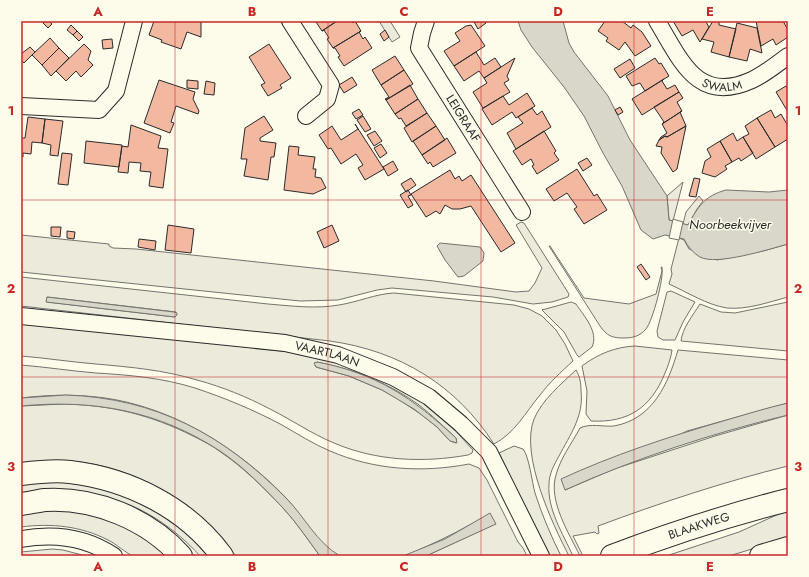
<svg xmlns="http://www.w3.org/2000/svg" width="809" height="577" viewBox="0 0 809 577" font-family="Jost,sans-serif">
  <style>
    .green { fill: #ecebdb; stroke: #74746e; fill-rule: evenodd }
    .water { fill: #d8d7c9; stroke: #74746e }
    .pier { fill: #fdfbea; stroke: #74746e }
    .building { fill: #f2b8a0; stroke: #2b2b2b }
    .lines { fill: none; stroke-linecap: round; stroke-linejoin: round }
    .minor-casing { stroke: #2b2b2b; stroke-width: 18 }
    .secondary-casing { stroke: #2b2b2b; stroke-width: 24 }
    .motorway-casing { stroke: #2b2b2b; stroke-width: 24 }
    .minor { stroke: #fdfbea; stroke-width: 16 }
    .secondary { stroke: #fdfbea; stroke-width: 22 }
    .motorway { stroke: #fdfbea; stroke-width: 22 }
    .grid { fill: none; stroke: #c62828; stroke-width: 1; stroke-opacity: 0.55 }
    .labels { text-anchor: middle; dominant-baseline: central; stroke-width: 3; stroke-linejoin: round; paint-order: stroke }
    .street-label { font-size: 12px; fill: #2b2b2b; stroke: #fdfbea }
    .water-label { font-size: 13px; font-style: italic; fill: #2b2b2b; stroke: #fdfbea }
    .neatline { fill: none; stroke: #c62828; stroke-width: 1.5 }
    .grid-label { font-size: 13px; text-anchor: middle; font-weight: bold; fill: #c62828 }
  </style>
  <rect width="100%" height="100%" fill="#fdfbea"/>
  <path class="green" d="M379,21h11l10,16 -8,5z
    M683,182l-10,39 -4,-1 -2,-24z
    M699,196l4,5 -6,8 -9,16 -5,-1 3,-12z
    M521,222l3,1 45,71 -1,3 -16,5 -19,2 -40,-7 -101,-9 -15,2 -39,10 -38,1 -279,-29v-37l88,9v2l4,2 23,1 298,32 82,11 13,-1 6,-8 7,-15 -26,-43z
    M679,238l5,2 5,9 28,11 46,-9 25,-7v53c-19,5 -41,13 -61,11 -20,-3 -40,-16 -58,-24l3,-10 -1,-5z
    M549,246h1l34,52 45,6 27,-10 6,-23 -1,-4h1c2,11 -9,53 -16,62 -6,7 -13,9 -22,9 -12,0 -17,-2 -24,-12z
    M21,277l247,27c24,2 48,5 71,1 19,-3 36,-11 55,-12l120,12 15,4 13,7 14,14 9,14 8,17c-12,11 -24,22 -33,34 -15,18 -25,38 -46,49 -38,-59 -94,-93 -164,-103l-309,-35zM47,297l129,15 -1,5 -128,-15z
    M671,291l24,11 -12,20 -8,18h-12l-5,-3 -1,-6 10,-39z
    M571,302l5,2c8,12 23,28 16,43l-13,10 -2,-2 -13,-23 -22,-22z
    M788,302v49l-107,-10c1,-12 12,-26 19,-37l21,8 14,1z
    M21,322l278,31 60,14 67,37 23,20 24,26 -1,3 -4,2c-45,8 -92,6 -134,-12 -22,-9 -42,-23 -64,-34 -23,-12 -47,-22 -73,-29 -33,-10 -67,-13 -101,-16 -25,-2 -50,-6 -75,-8zM317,362c36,7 72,21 102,43 13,10 25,22 37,33v5l-6,-2 -13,-14 -15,-12 -24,-16 -16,-9 -33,-14 -33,-9 -1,-1z
    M635,346l37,4c-1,8 -4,16 -7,23 -14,35 -37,50 -74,48l-5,-7 1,-23 -5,-25c16,-12 33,-19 53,-20z
    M678,350l110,10v43l-101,28 -122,59 49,-21 101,-33 73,-21v51c-65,16 -128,37 -190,60l1,7 -2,1 -2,-2 -22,4 10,20h-3c-11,-23 -32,-55 -24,-81 4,-16 16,-32 24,-47 10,-5 23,-1 34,-2 39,-7 54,-42 64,-76z
    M21,365c25,2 50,6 75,8 34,2 67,5 99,15 30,10 59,22 87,37 16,9 31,19 48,26 44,19 92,22 139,13l10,4 8,12 31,62 5,6 4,8h-101l69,-32 -5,-10c-22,12 -44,24 -67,34 -6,3 -13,7 -20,8 -11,2 -24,0 -36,0 -8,0 -19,2 -27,0 -17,-4 -39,-41 -51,-55 -45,-48 -106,-88 -172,-101 -31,-6 -64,-6 -96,-2z
    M576,370c4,6 5,14 5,21 3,25 -11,44 -22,65 -5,9 -10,18 -10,28 -2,25 14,50 24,72h-4c-17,-33 -49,-101 -35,-137 8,-19 27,-35 42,-49z
    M64,404c47,1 87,11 129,32 10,5 20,10 29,17 22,15 42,35 61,55 14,15 25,32 37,48h-84c-40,-53 -99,-90 -166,-95 -16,-1 -33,1 -49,2v-57z
    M514,446l9,3c6,7 9,33 12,44 7,22 16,43 26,63l-7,-1 -4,1 -51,-103z
    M68,478l79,22 68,56h-15c-25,-28 -59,-51 -97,-60 -10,-2 -20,-2 -30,-3 -18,-2 -34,-4 -52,0v-13z
    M48,508l58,8 48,28 11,12c-10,0 -21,1 -31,0 -6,-1 -19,-13 -26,-16 -27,-14 -57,-17 -87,-13v-16z
    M788,512v26l-59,18h-63l73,-24 42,-19z
    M52,549l11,1 23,6h-65v-4z"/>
  <path class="water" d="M518,21h45l6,22 5,9 34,44 22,44 37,56 2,24 19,5c10,-18 16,-29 38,-35l43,2 19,-2v54c-18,5 -72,22 -88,13 -7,-4 -12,-10 -16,-18l-19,-4 -12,4 -12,-9 -19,-44 -19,-33 -19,-37 -20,-29 -32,-40 -11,-17z
    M440,243l40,4 4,6 -1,8 -19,15 -6,1 -13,-17 -8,-14z
    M47,297l127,15 3,1v2l-2,2 -129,-15z
    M317,362c59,11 96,36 139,76l1,5 -7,-2 -13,-14 -23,-18 -32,-19 -33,-14 -33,-9 -2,-4z
    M66,395c90,3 158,40 220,103 19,19 30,44 54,58h-20c-12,-16 -23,-33 -37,-48 -19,-20 -39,-41 -63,-57 -61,-40 -126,-52 -199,-45v-8z
    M788,403v12c-75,18 -152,43 -223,75l-4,-11c52,-24 107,-42 162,-58 21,-6 43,-13 65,-18z
    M490,513l6,11 -70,32h-23l42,-17z"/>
  <path class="pier" d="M673,219l10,3 -4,18 -10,-2z"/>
  <path class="building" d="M44,21h5l3,3 -4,4 -5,-5z
    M154,21h47v16l-14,-5 -6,17 -20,-7 1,-2 -13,-5z
    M317,21h20l-15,10 -6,-9z
    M337,21h15l1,2 2,-2 6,10 -28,17 -6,-9 2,-1 -5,-8 -2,1z
    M485,21l1,2 -8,6 -4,-7z
    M605,21h17l9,7 2,-3 9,7 9,14 -16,10 -10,-14 -6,8 -13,-9 2,-3 -10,-7z
    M673,21h34l-1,1 3,5 -9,15 -7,-12 -11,6z
    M713,21h6v4l17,4 -7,28 -18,-5 3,-10 -12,-3z
    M756,21h27l5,9v7l-12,8 -3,-6 -12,7z
    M737,23l20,5 5,25 -12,-4 -3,12 -18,-4z
    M71,25l6,6 -4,4 -6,-5z
    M471,25l14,21 -31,20 -10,-15 16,-10 -5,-8 11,-7z
    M385,30l4,7 -5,4 -4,-7z
    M77,31l6,6 -4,4 -6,-6z
    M361,31l-2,1 4,7 2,-2 7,11 -28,18 -6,-9 2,-1 -5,-8h-2z
    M50,38l9,10 -17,17 -10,-10z
    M112,39l1,9 -10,1 -1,-9z
    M84,44l7,7 -3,9 5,5 -12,12 -5,-6 -10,10 -10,-10z
    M269,44l22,34 -11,7 2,3 -14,8 -7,-11 4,-2 -16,-26z
    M30,47l5,5 -11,11 -3,-3v-6z
    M59,48l10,10 -18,18 -9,-11z
    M476,52l8,13 11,-7 6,9 -17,11 -5,-7 -15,10 -10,-15z
    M395,56l9,14 -23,15 -9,-15z
    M515,58l-8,18 2,4 -5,3 6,9 -27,16 -10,-16 14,-9 -3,-5z
    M655,58l4,6 2,-1 8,13 -24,15 -5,-8 -8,3 -6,-10z
    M630,59l5,9 -15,10 -6,-9z
    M404,70l9,14 -27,16 -1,-1 4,-2 -8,-12z
    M352,77l5,8 -13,8 -5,-8z
    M664,79l-2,2 5,8 8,-4 4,7 -37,23 -10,-16z
    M159,80l36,12 -2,7 6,12 -1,3 -22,-8 -5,16 3,1 -4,10 -26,-10z
    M187,80l11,1v8l-11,-1z
    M206,81l9,2 -1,12 -10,-1z
    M410,85l8,14 -23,15 -9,-14z
    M786,86l1,2 1,-1v25l-12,-20z
    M679,92l4,6 -6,4 5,9 -20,13 2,-2 -10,-15z
    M527,93l8,13 -19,12 -4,-6 -20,13 -10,-16 21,-13 6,9z
    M418,99l9,14 -21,13 -5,-8 -2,1 -4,-5z
    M620,107l3,5 -5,3 -3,-5z
    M532,108l5,7 5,-4 9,16 -35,22 -9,-16 16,-10 -5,-6z
    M359,109l4,6 -7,4 -4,-6z
    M771,110l4,8 6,-4 7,12v13l-13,8 -18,-29z
    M682,111l-2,1 6,14 -19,11 -2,-1 -6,4 2,-3 6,-4 -5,-9z
    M427,113l9,13 -24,16 -8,-14z
    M264,116l9,14 -13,8v3l16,2 -2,14h-3l-3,23 -24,-4 3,-17h-6l4,-31z
    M363,116l8,13 -6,3 -8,-12z
    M28,117l17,2 -3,24 -10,-1 -1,12 -8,-1v4l-2,-1v-18h4z
    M757,118l18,29 -19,12 -13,-22 6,-3 -4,-8z
    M45,119l18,2 -5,35 -8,-1 1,-10 -9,-2z
    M355,124l29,45 -19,11 -7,-12 5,-3 -7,-11 -15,10 -10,-16 -3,1 -9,-14 13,-9 9,14 17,-11z
    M131,125l30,11 -3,12 10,1 -5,39 -14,-2 2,-14 -11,-1 1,-8 -12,-1 -1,11 -10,-1 4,-26 6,1z
    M436,126l9,14 -23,15 -9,-14z
    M686,126l-9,43 -4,3 -12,-19 1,-6 -6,-1 3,-6 6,-4 2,1z
    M375,131l7,10 -8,5 -7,-11z
    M544,131l12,20 -2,2 5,7 -22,14 -5,-8 2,-1 -3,-6 -9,6 -9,-14z
    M733,133l4,8 6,-4 10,16 -12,8 -2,-3 -7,4 -12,-21z
    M447,138l9,15 -23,14 -3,-5 -2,2 -6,-9z
    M86,141l36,4 -3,22 -35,-4z
    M720,141l12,21 -7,4 2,3 -12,8 -13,-4 3,-12 6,-4 -4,-8z
    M381,144l6,9 -7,5 -6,-10z
    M289,146l10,1 -1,8 17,2 -2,12h3l-1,8 6,1 5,10 -13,6 -29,-4z
    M62,153l10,1 -4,31 -10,-1z
    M587,158l5,7 -9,6 -5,-8z
    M393,161l5,9 -10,6 -5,-9z
    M577,169l17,27 3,-2 10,16 -23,14 -10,-15 3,-2 -10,-14 -13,8 -8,-12z
    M450,170l5,9 4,-3 3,5 9,-6 44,68 -14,9 -30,-46 -11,3h-8l-7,-4 -5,9 -4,-3 -10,6 -15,-23z
    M411,178l5,7 -10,7 -5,-8z
    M694,178l6,1 -4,18 -7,-1z
    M408,190l3,5 -3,1 5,9 -5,3 -8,-13z
    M168,225l26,4 -3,24 -26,-3z
    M332,225l7,16 -15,7 -7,-16z
    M51,227h10l-1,10 -9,-1z
    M67,231l8,1 -1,7 -7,-1z
    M139,239l17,2 -1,9 -17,-3z
    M641,264l9,13 -4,3 -9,-13z"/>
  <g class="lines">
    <defs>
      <g id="minor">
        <path d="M290,21l41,64 -4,14 -21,17"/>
        <path id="s1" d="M426,21l-4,12 -3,15 103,164"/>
        <path id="s2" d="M657,21c24,39 40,84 95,59 13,-6 25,-16 36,-24"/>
        <path d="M21,106l78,4 17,-19 18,-70"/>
        <path id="s3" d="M21,316l264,27 53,12 55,22 36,20 32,27 28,28 52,104"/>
        <path d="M21,539c33,-6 65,-2 93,17"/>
      </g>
      <g id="secondary">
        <path id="s4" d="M612,556c58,-22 116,-41 176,-56"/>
        <path d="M761,556l27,-8"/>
      </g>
      <path id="motorway" d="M21,474c16,-2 33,-4 49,-2 59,7 117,36 152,84
        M21,504c8,-1 16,-3 24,-4 49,-3 103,19 136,56"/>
    </defs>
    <use href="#minor" class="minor-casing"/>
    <use href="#secondary" class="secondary-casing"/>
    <use href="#motorway" class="motorway-casing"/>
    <use href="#minor" class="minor"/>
    <use href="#secondary" class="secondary"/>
    <use href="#motorway" class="motorway"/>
  </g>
  <path class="grid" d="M175,21v535M328,21v535M481,21v535M634,21v535M21,200h767M21,377h767"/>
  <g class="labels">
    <g class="street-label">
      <text stroke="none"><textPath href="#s2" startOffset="97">SWALM</textPath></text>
      <text stroke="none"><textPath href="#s1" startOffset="111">LEIGRAAF</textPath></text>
      <text stroke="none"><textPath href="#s3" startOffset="309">VAARTLAAN</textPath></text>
      <text stroke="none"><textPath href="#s4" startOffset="92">BLAAKWEG</textPath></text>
    </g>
    <g class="water-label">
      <text x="730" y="224">Noorbeekvijver</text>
    </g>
  </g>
  <rect width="809" height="577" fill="none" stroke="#fdfbea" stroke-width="44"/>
  <rect x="22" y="22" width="765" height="533" class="neatline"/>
  <g class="grid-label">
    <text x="98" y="16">A</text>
    <text x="252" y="16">B</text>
    <text x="404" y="16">C</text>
    <text x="558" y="16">D</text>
    <text x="710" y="16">E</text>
    <text x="11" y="115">1</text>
    <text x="798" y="115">1</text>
    <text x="11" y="293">2</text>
    <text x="798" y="293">2</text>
    <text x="11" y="471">3</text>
    <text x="798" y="471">3</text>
    <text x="98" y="571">A</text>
    <text x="252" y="571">B</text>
    <text x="404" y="571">C</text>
    <text x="558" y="571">D</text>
    <text x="710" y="571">E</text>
  </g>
</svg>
